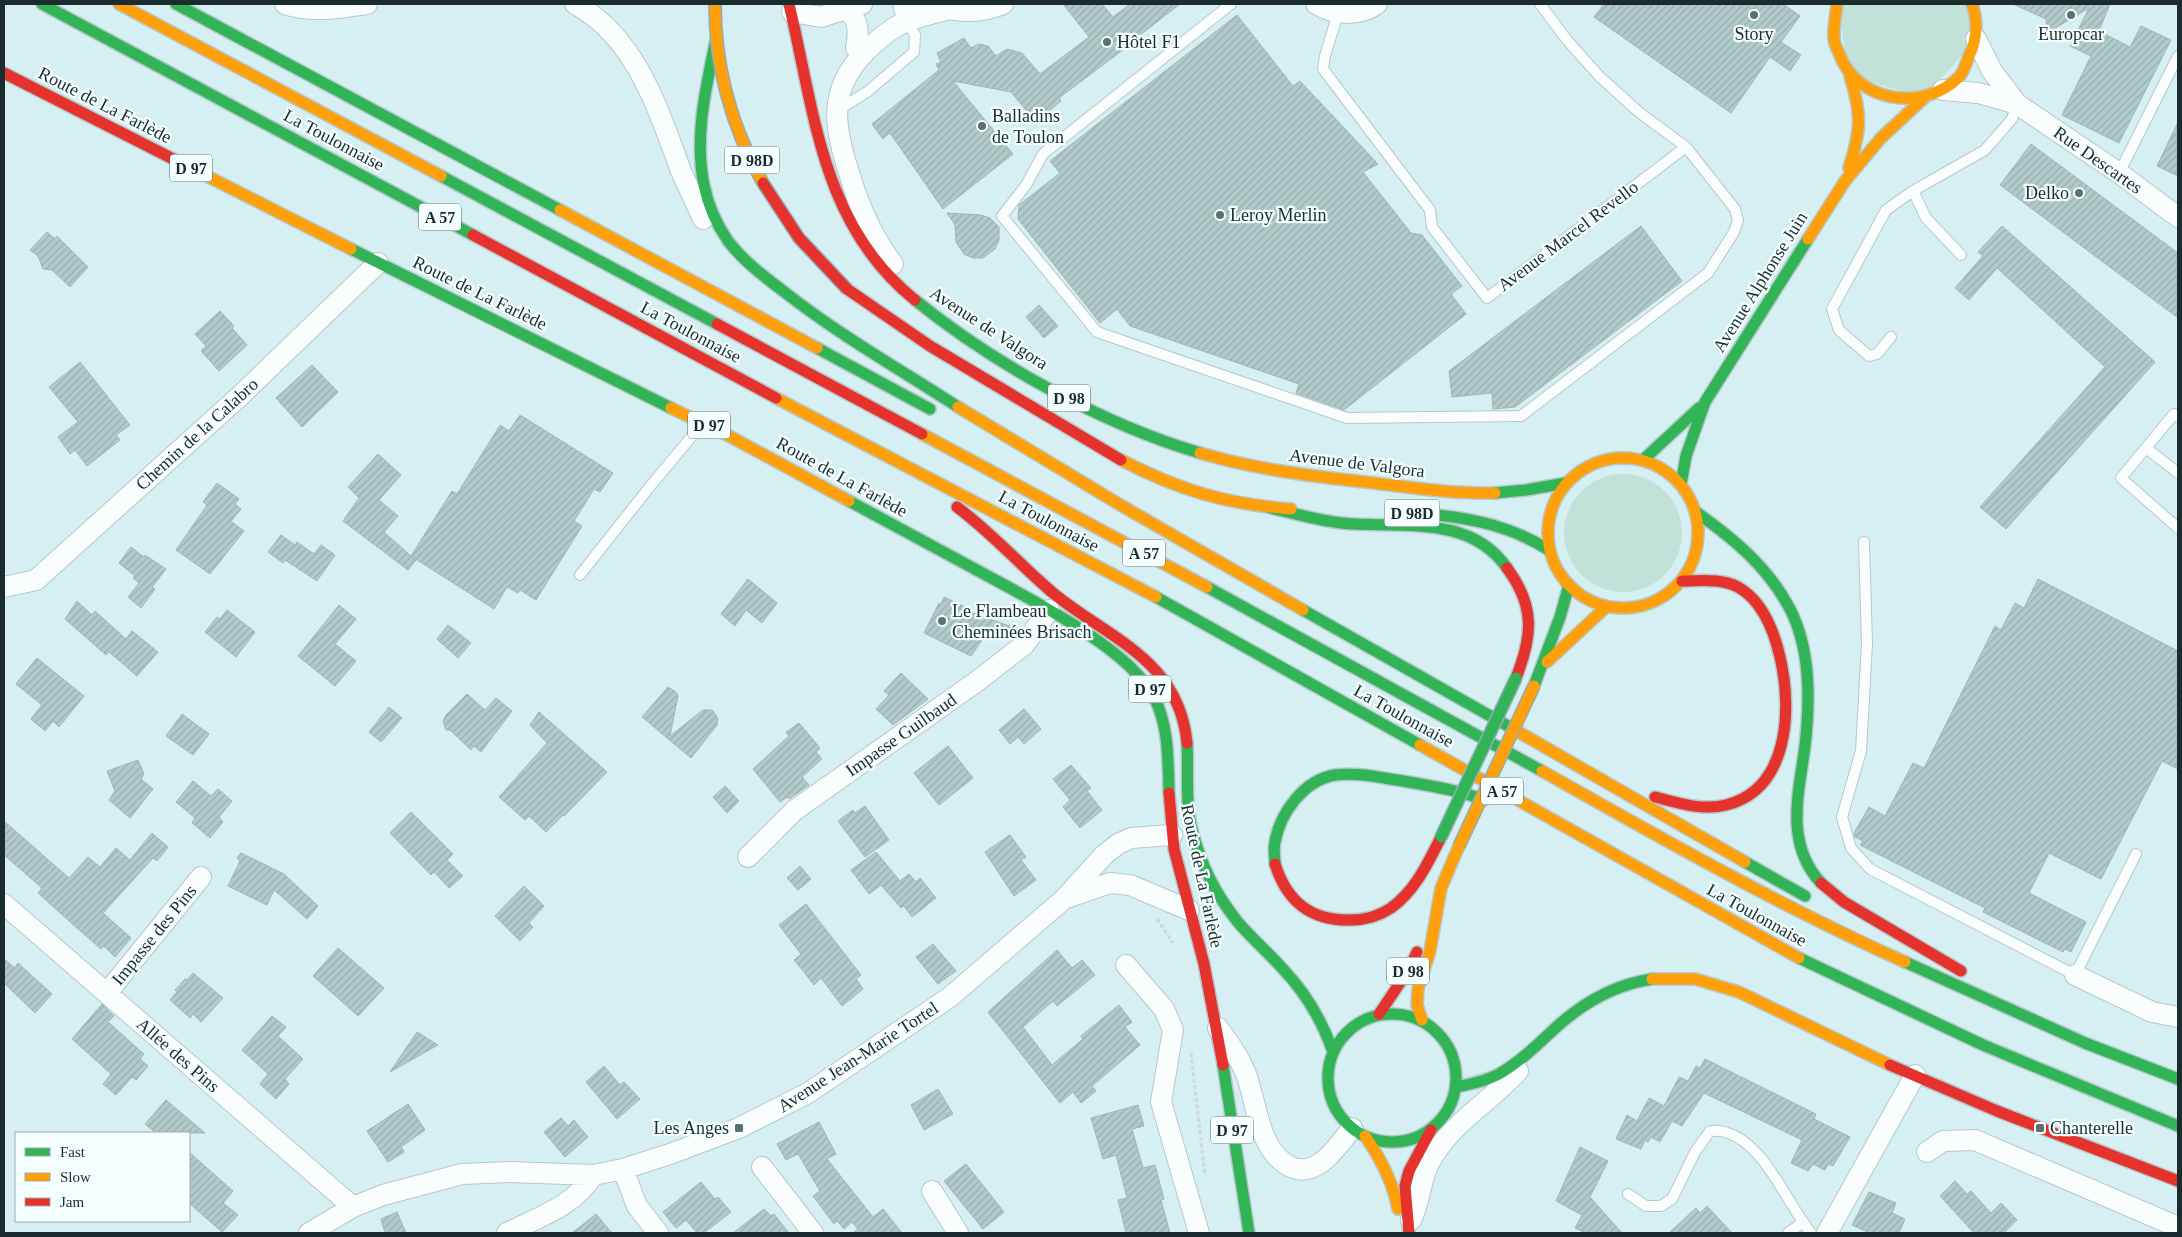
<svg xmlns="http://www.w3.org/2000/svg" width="2182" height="1237" viewBox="0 0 2182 1237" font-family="Georgia,serif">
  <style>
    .green { fill: #c2e2d9 }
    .building { fill: url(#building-hatch); stroke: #a2b5b6 }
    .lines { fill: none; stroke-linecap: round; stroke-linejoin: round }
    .lane-casing { stroke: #b5c8cb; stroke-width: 12 }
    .street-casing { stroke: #b5c8cb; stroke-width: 22 }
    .fast-casing { stroke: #b5c8cb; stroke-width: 14 }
    .slow-casing { stroke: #b5c8cb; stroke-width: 14 }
    .jam-casing { stroke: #b5c8cb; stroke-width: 14 }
    .path { stroke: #d0d7d8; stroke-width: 3; stroke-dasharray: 4 2.5; stroke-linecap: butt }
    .lane { stroke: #f9fdfd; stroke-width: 10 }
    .street { stroke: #f9fdfd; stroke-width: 20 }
    .fast { stroke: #30b455; stroke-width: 11 }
    .slow { stroke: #ff9f0a; stroke-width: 11 }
    .jam { stroke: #e5322d; stroke-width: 11 }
    .fast-bridge-casing { stroke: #90aeb6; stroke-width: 14; stroke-linecap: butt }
    .slow-bridge-casing { stroke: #90aeb6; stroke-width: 14; stroke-linecap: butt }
    .jam-bridge-casing { stroke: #90aeb6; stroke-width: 14; stroke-linecap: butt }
    .fast-bridge { stroke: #30b455; stroke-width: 11 }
    .slow-bridge { stroke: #ff9f0a; stroke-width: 11 }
    .jam-bridge { stroke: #e5322d; stroke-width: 11 }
    .poi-dot { fill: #5c7073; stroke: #f5fefe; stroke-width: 2 }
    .labels { text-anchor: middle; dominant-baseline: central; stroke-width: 4.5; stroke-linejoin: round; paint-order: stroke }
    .shield { fill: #f5fefe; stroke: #5c6b6c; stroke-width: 1 }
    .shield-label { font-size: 16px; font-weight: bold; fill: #1b2c2e }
    .poi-label { font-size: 18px; fill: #1b2c2e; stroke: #f5fefe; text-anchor: start }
    .street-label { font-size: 18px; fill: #1b2c2e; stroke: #f5fefe }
  </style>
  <defs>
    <pattern id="building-hatch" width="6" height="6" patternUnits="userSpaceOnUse" patternTransform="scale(1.25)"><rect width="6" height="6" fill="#b1cbca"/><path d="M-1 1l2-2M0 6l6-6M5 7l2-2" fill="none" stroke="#98aeae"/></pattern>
  </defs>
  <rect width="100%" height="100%" fill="#d6eff2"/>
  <path class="green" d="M1837,4h135l4,35 -52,59 -74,-22z
    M1564 533a59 59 0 1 1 118 0a59 59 0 1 1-118 0Z"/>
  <path class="building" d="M1063,4h39l11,13 17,-13h50l-49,38 1,1 -73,55 2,3 -25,21 -25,-30 -58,-11 60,73 -70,55 -53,-76 -7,6 -11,-15 67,-54 -3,-6 5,-2 -4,-9 27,-15 7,10 8,-4 9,2 8,10 11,-7 15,4 18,21 49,-37z
    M1604,4h179l17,12 -19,26 20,13 -11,16 -20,-14 -39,56 -137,-96z
    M2013,4h97l-11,27 31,16 11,-21 30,14 -52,103 -57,-28 29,-59 -21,-10 19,-38 -42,25 -1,-14z
    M1237,15l56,71 7,-5 78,83 -15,8 48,61 11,2 40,51 -11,8 15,20 -122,96 -48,-17 3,-9 -169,-58 -13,-17 -17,14 -82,-104 1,-14 41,-32 -10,-12z
    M2178,122v54l-21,-10z
    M2031,144l147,109v65l-178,-133z
    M947,213l34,2 9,3 9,9v13l-4,9 -12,9h-10l-9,-4 -8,-12 -1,-17z
    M1641,226l41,55 -167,126 -22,2 -1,-16 -40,4 -3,-26z
    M2002,226l153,136 -149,167 -26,-22 125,-140 -108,-99 -28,32 -14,-12 28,-32 -5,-4z
    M47,232l8,7 2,-3 31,31 -18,20 -18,-17 -9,-1 -5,-13 -8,-6z
    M1039,305l19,21 -14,12 -18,-21z
    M220,311l14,15 -2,2 15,17 -28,26 -18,-20 5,-5 -11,-12z
    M80,362l50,63 -14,10 4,5 -33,26 -12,-16 -5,4 -12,-17 20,-15 -29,-35z
    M312,365l26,27 -36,35 -26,-29z
    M520,415l93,58 -13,19 -6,-3 -20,32 8,5 -46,74 -16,-10 -2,3 -11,-6 -13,22 -83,-53 5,4 -8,10 -65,-49 16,-23 -11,-11 30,-33 23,21 -22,25 19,16 -14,16 27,24 41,-65 5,3 43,-69 9,6z
    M217,483l22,16 -4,5 6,5 -10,12 13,10 -34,43 -34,-24 31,-45 -4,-3z
    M281,535l14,10 2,-3 17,12 7,-9 14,10 -18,26 -32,-21 -2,3 -15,-11z
    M131,547l13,10 1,-2 21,14 -14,18 3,2 -14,19 -13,-11 11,-14 -6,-5 2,-2 -16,-13z
    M748,579l29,24 -15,20 -16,-13 -11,16 -14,-12z
    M2038,579l140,72v118l-16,-8 -61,118 -52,-26 -20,40 57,29 -15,30 -6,-3 -2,3 -80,-40 2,-4 -125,-63 3,-4 -8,-4 -1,-4 15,-26 16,9 28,-53 11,5 71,-142 6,4 14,-27 9,5z
    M944,597l25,12 -1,2 52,19 -4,6 -29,-3 -16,23 -47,-23 15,-30 2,1z
    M77,601l15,14 3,-4 31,28 6,-8 26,21 -21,24 -28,-24 -3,3 -41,-36z
    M339,605l17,14 -21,25 21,17 -21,25 -37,-30z
    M227,610l28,22 -19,25 -31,-25 12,-15 3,2z
    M448,625l23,18 -13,15 -21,-19z
    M37,658l47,38 -25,31 -6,-6 -8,10 -14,-12 11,-14 -26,-21z
    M901,673l27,26 -35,26 -17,-16 13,-14 -5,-4z
    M668,687l8,5 2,4 -8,40 33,-26h9l6,8 -1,7 -26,33 -49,-41z
    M467,694l18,16 11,-12 16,13 -31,41 -7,-6 -3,4 -21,-20h-4l-3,-9 3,-6z
    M389,707l13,11 -21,24 -12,-10z
    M1024,709l17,20 -17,15 -6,-7 -8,7 -11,-14z
    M539,712l68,60 -43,44 -1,-1 -17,17 -17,-16 -4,4 -26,-23 48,-54 -17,-18z
    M182,714l27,20 -16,21 -27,-19z
    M799,723l21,25 -4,4 6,7 -20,18 7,8 -20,14 -2,-2 -7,5 -27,-33 36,-33 -3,-4z
    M948,746l25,32 -34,27 -25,-32z
    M138,760l6,14 -3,5 12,10 -23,29 -21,-18 6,-9 -8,-20z
    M1071,765l20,23 -4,3 15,19 -22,18 -17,-21 7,-7 -17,-21z
    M193,781l18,15 7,-7 14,12 -13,16 4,5 -13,16 -18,-15 3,-5 -19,-16z
    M725,786l14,15 -12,12 -14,-16z
    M865,806l24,34 -24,17 -27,-36 15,-11 2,3z
    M411,812l42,42 -6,6 16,16 -14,12 -15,-16 -3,3 -41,-42z
    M4,821l65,57 19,-21 12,10 16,-19 14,12 22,-27 16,14 -11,14 -4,-3 -50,55 28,25 -16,19 -11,-11 -3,3 -32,-28 -31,-28 4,-5 -38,-33z
    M1010,835l16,22 -5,3 15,20 -22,16 -29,-44z
    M876,852l24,29 9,-7 7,8 4,-4 16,20 -24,19 -8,-11 -3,2 -20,-23 -12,9 -18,-24z
    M241,853l43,21 34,32 -11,13 -33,-29 -7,15 -39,-19 12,-25 -3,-3z
    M800,866l11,13 -13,11 -11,-12z
    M524,886l20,20 -15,17 4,4 -13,14 -25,-25z
    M806,904l55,71 -5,4 7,10 -21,17 -21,-28 -7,7 -10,-13 -10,-12 7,-6 -22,-29z
    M933,944l23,27 -18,13 -22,-27z
    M338,948l46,40 -26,28 -45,-40z
    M1057,950l15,18 10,-8 13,15 -38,31 -4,-5 -30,26 29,38 31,-26 -2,-3 38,-31 13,17 -7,5 15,18 -48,41 4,5 -15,12 -8,-11 -13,11 -72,-91z
    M4,959l11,9 3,-5 34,31 -17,19 -31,-30z
    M193,973l30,25 -22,24 -8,-8 -3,4 -20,-18 7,-8 -2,-2 10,-11 2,1z
    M102,1004l12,12 -6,6 36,32 -4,5 8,7 -12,14 -4,-3 -16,18 -13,-11 8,-10 -39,-35z
    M272,1016l14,11 -8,9 25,23 -18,20 4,5 -13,15 -16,-15 8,-10 -26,-24z
    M417,1032l21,13 -48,27z
    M1705,1059l111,55 -2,5 36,18 -17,29 -5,-2 -3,6 -12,-6 -5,7 -17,-8 11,-23 -98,-47 -22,33 -10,-5 -12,21 -9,-5 -3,5 -3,-2 -4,9 -25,-10 11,-24 10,6 12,-23 15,8 15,-29 9,4 8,-15 4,2z
    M604,1066l16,19 4,-3 16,17 -23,20 -31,-37z
    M938,1089l15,25 -29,16 -13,-25z
    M166,1100l39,33h-49l-11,-9z
    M408,1104l17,26 -24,17 3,5 -16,10 -21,-31z
    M1138,1105l6,21 -12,3 11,39 12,-3 9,34 -3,1 9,33h-44l-8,-33 9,-2 -11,-43 -13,4 -12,-41z
    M561,1118l7,8 6,-6 14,17 -23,20 -21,-25z
    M819,1122l17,32 -9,5 46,58 10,-8 19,24h-49l5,-4 -6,-7 -8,7 -7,-8 -3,3 -21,-28 7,-5 -22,-37 -12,6 -9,-16z
    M1580,1147l28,14 -18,36 32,36h-36l-11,-5 7,-13 -26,-14z
    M189,1152l44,39 -10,12 15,12 -16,17 -33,-29z
    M966,1164l38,48 -21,17 -39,-48z
    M1955,1181l12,13 4,-3 20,22 10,-10 16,17 -13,13h-30l-34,-37z
    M701,1182l14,17 3,-2 13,15 -27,21h-7l-11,-13 -10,8 -13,-16z
    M1869,1192l27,11 -4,10 13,6 -6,14h-29l-18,-8z
    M1707,1206l25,27h-63l27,-25 4,5z
    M764,1209l7,7 3,-2 15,19h-56z
    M397,1212l9,21h-21l-4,-14z
    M596,1214l16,19h-40z"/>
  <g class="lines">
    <defs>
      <path id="lane" d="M1231,4l-188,150 -17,31 -24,31 95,116 250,86 174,-2 187,-143 26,-41 4,-12 -3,-11 -49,-62 -46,-34 -41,-37 -32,-36 -27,-36
        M1338,13l-13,43 -2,13 107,141 2,17 55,71 199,-151
        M838,110l29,-18 47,-40 1,-17 -15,-23 -2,-8
        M2119,173l59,-117
        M1913,191l13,27 35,37
        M1891,337l-14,17 -8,2 -30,-26 -7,-21 54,-99 27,-19 72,-41 27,-31 5,-15
        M2178,417l-4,-3 -53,64 57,50
        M2146,448l32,25
        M1864,542l3,102 -6,107 -19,66 9,31 19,21 205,106 61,-121
        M580,575l68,-86 54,-65
        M1628,1194l18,12h15l11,-7 23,-47 15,-21c4,0 10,-1 15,1 40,11 62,72 86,101
        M1788,1233l14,-10"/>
      <path id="street" d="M285,4c26,9 56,4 82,0
        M575,4c61,33 83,105 106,167 7,16 15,32 22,48
        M911,4c31,3 62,14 92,0
        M1316,4c18,11 43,13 61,0
        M848,9c11,13 11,22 8,39l7,7
        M792,12l29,5 41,-13
        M1976,39l16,32 25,33
        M1943,90l35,3 39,11 102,69 59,44
        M893,264c-21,-27 -33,-56 -43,-88 -16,-49 -23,-85 15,-124 11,-11 22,-21 36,-28 14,-7 32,-10 47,-15
        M4,587l32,-7 205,-185 137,-132
        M748,857l47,-47 181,-128 48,-37 25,-35
        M1066,898l44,-15 20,2 59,25
        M4,904l349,303
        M1126,965l38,44 9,21 -12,72 38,131
        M2075,975l77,37 26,5
        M107,993l94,-116
        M1218,1028c11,15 21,28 28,46 11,29 12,73 41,91 28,17 50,-18 65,-37
        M1927,1152l16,-11 32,-1 203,87
        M762,1167l51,66
        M623,1169l14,37 21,27
        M932,1191l26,42
        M1411,1220c10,-20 9,-43 21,-62 21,-36 59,-57 86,-87
        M309,1233l44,-26 30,-12 79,-21 48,-2 83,3 30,-6 47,-15 69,-26 69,-35 142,-96 114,-98 40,-44 14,-11 13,-6 41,-3
        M507,1233c30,-15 68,-27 86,-58
        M1827,1233l88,-158"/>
      <path id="fast" d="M42,4l431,231
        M176,4l384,206
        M716,39c-10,48 -22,98 -12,146 4,20 13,40 24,56 16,21 38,37 59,53 54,42 114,76 171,113
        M441,176l276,148
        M351,249l320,159
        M915,300c79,64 187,124 285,153
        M817,348l113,61
        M1643,460l56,-52
        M1681,484l5,-28 19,-54 103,-163
        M1495,493l31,-3 40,-7
        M849,501c41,22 83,45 124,67 49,27 156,79 181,129 15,29 14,64 15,96
        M1267,507c25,6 49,13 74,16 58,6 128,-10 166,45
        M1696,512c38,27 72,55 94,97 21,41 20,92 15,137 -6,47 -21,97 16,137
        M1411,513c50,3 95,10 138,37
        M1207,587l335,184
        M1156,597l264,148
        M1303,610l212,120
        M1534,686l26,-69 9,-32
        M1187,743c2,32 -3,63 7,94 8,30 24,60 43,84 14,17 31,31 45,47 23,24 40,52 51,84
        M1745,862l60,34
        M1275,864c0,-7 -2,-15 0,-22 5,-29 29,-62 60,-67 22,-3 46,3 68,6 28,5 55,9 81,19
        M1799,958l184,87 195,81
        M1905,962l180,81 93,36
        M1328 1078a64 64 0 1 1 128 0a64 64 0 1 1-128 0Z
        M1223,1065l26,168
        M1456,1087c15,-3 30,-6 43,-13 19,-11 35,-26 51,-41 29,-28 62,-48 102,-54"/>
      <path id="slow" d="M119,4l322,172
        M1837,4c-1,11 -4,24 -3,35 0,4 3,10 5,14 17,49 84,60 120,24 5,-5 7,-14 10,-21 8,-16 9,-35 3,-52
        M181,163l170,86
        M1849,168c12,-38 13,-53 1,-92
        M560,210l257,138
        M1808,239l37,-58 36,-43 43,-40
        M776,398l380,199
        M958,407l164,99 181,104
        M671,408l60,29 118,64
        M922,434l285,153
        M1200,453c54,16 110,23 165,29 43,5 87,12 130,11
        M1548 533a75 75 0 1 1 150 0a75 75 0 1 1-150 0Z
        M1121,460c58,30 104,44 170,49
        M1547,662l59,-55
        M1515,730l230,132
        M1420,745l379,213
        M1542,771c119,67 238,135 363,191
        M1652,979h43l44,13 151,73
        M1422,1020l-5,-15 1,-16 12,-38 11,-63 18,-42
        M1365,1136c16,23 28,46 33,73"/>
      <path id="jam" d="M789,4c26,109 32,220 126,296
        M4,73l177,90
        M473,235l303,163
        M847,289l83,57 191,114
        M717,324l205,110
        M957,507c35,26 63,58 96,86 56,46 126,66 134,150
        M1507,568c28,38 26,67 9,110
        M1169,793l5,56 30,115 19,101
        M1655,797c23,6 47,14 71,8 64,-16 66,-97 54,-148 -6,-26 -17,-56 -42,-70 -17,-9 -38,-6 -56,-6
        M1275,864c12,38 36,57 76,56 13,0 28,-4 40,-12 24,-17 37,-45 50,-71
        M1821,883l23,19 117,69
        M1379,1014l29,-43 9,-19
        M1890,1065l107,46 181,70
        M1409,1233l-4,-47 4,-15 22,-41"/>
    </defs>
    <use href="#lane" class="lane-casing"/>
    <use href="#street" class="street-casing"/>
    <use href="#fast" class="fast-casing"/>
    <use href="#slow" class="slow-casing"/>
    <use href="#jam" class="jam-casing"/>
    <path class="path" d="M1157,919l16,24
      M1191,1053l14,123"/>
    <use href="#lane" class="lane"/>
    <use href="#street" class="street"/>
    <use href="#fast" class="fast"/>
    <use href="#slow" class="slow"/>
    <use href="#jam" class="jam"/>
    <defs>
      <path id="fast-bridge" d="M1441,837l75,-159"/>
      <path id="slow-bridge" d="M715,4c0,63 17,124 48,179
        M1459,846l75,-160"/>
      <path id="jam-bridge" d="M763,183l36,55 48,51"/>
    </defs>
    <use href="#fast-bridge" class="fast-bridge-casing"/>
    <use href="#slow-bridge" class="slow-bridge-casing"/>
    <use href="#jam-bridge" class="jam-bridge-casing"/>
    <use href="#fast-bridge" class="fast-bridge"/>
    <use href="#slow-bridge" class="slow-bridge"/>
    <use href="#jam-bridge" class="jam-bridge"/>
  </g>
  <g class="poi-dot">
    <circle cx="1754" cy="15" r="5"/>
    <circle cx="2071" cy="15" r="5"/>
    <circle cx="1107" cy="42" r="5"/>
    <circle cx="982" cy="126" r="5"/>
    <circle cx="2079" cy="193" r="5"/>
    <circle cx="1220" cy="215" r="5"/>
    <circle cx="942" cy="621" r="5"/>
    <rect x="734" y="1123" width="10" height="10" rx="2.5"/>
    <rect x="2035" y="1123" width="10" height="10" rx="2.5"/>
  </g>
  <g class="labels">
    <g class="shield">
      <rect x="724.5" y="146.5" width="55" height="27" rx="4"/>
      <rect x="170" y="154.5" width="42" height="27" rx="4"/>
      <rect x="419" y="203.5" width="42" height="27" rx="4"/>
      <rect x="1048" y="384.5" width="42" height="27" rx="4"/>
      <rect x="688" y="411.5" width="42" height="27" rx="4"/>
      <rect x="1384.5" y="499.5" width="55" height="27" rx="4"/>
      <rect x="1123" y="539.5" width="42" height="27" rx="4"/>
      <rect x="1129" y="675.5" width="42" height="27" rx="4"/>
      <rect x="1481" y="777.5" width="42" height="27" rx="4"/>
      <rect x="1387" y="957.5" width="42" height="27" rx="4"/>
      <rect x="1211" y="1116.5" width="42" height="27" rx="4"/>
    </g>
    <g class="shield-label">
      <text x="752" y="160">D 98D</text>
      <text x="191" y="168">D 97</text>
      <text x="440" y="217">A 57</text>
      <text x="1069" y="398">D 98</text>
      <text x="709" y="425">D 97</text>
      <text x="1412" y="513">D 98D</text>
      <text x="1144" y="553">A 57</text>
      <text x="1150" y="689">D 97</text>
      <text x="1502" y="791">A 57</text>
      <text x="1408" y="971">D 98</text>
      <text x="1232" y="1130">D 97</text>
    </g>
    <g class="poi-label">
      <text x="1754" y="34" text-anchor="middle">Story</text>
      <text x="2071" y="34" text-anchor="middle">Europcar</text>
      <text x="1117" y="42">Hôtel F1</text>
      <text x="992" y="116">Balladins<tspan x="992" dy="21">de Toulon</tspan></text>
      <text x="2069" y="193" text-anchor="end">Delko</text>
      <text x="1230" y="215">Leroy Merlin</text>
      <text x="952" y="611">Le Flambeau<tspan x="952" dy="21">Cheminées Brisach</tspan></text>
      <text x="729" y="1128" text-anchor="end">Les Anges</text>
      <text x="2050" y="1128">Chanterelle</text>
    </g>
    <g class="street-label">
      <text transform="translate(105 105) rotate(27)">Route de La Farlède</text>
      <text transform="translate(334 140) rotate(28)">La Toulonnaise</text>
      <text transform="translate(2098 160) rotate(35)">Rue Descartes</text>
      <text transform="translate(1568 236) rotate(-37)">Avenue Marcel Revello</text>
      <text transform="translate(1760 282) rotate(-58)">Avenue Alphonse Juin</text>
      <text transform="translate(480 293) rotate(26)">Route de La Farlède</text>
      <text transform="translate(989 328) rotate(33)">Avenue de Valgora</text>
      <text transform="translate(691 332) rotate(28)">La Toulonnaise</text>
      <text transform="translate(197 434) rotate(-42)">Chemin de la Calabro</text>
      <text transform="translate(1357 463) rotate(7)">Avenue de Valgora</text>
      <text transform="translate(842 477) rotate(29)">Route de La Farlède</text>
      <text transform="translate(1049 521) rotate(28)">La Toulonnaise</text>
      <text transform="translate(1404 716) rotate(29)">La Toulonnaise</text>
      <text transform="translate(901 735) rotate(-35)">Impasse Guilbaud</text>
      <text transform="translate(1202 876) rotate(78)">Route de La Farlède</text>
      <text transform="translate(1757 915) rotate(29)">La Toulonnaise</text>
      <text transform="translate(154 935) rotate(-51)">Impasse des Pins</text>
      <text transform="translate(178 1055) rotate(41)">Allée des Pins</text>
      <text transform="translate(858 1057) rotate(-33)">Avenue Jean-Marie Tortel</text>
    </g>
  </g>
  <rect width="2182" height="1237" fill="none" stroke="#1b2c2e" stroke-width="10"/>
  <rect x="15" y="1132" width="175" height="90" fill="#f5fefe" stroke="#9eaaab"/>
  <rect x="25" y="1148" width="25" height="8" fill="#30b455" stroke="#9eaaab"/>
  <text x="60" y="1157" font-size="15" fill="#1b2c2e">Fast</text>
  <rect x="25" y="1173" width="25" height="8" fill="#ff9f0a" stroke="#9eaaab"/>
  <text x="60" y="1182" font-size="15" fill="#1b2c2e">Slow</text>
  <rect x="25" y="1198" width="25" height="8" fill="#e5322d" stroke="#9eaaab"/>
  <text x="60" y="1207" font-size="15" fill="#1b2c2e">Jam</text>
</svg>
